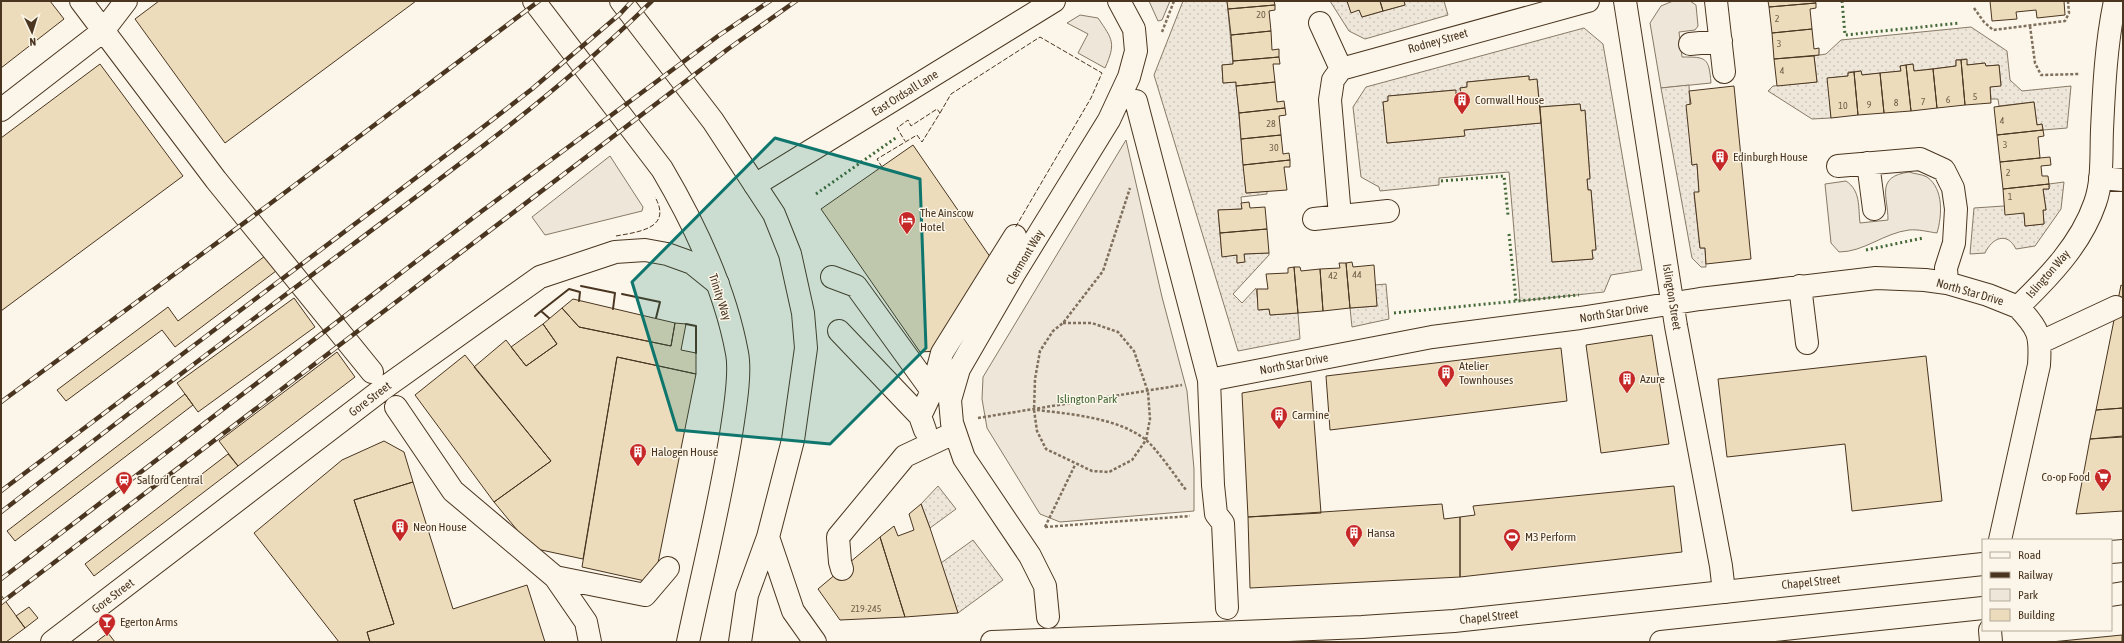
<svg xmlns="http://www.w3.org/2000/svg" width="2124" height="643" viewBox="0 0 2124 643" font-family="'Asap Condensed',sans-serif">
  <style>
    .green { fill: #ede6d9; stroke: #887966 }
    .garden { fill: url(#garden-dots); stroke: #887966; fill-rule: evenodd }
    .building { fill: #ecdcbc; stroke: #4a3520 }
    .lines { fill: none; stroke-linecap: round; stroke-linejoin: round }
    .minor-casing { stroke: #4a3520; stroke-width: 24 }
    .major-casing { stroke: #4a3520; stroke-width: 24 }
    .highway-casing { stroke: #4a3520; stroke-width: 24 }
    .path { stroke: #7f6f5c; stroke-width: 2.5; stroke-dasharray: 3 2; stroke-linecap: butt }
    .minor { stroke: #fbf6e9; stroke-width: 22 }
    .major { stroke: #fbf6e9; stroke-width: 22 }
    .highway { stroke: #fbf6e9; stroke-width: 22 }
    .rail-casing { stroke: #4a3520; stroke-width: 4.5 }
    .rail { stroke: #fbf6e9; stroke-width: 3; stroke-dasharray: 9; stroke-linecap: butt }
    .hedge { stroke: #436837; stroke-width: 3; stroke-dasharray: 2 3; stroke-linecap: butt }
    .fence { stroke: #4a3520; stroke-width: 1; stroke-dasharray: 5 2; stroke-linecap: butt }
    .wall { stroke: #4a3520; stroke-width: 2 }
    .marked { fill: #0f766e; fill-opacity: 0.2; stroke: #0f766e; stroke-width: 3; stroke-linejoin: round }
    .labels { text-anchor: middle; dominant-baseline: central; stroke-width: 3; stroke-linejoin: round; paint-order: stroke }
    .number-label { font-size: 10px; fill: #725f47 }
    .street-label { font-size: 12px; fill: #4a3520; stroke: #fbf6e9 }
    .poi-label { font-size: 12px; fill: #4a3520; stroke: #fbf6e9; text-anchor: start }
    .park-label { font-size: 12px; fill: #436837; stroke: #fbf6e9 }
  </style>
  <defs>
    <pattern id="garden-dots" width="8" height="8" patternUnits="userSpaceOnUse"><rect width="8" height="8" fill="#ede6d9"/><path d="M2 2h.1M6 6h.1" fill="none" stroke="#cdc6ba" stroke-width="1.8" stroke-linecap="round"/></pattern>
  </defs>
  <rect width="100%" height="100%" fill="#fbf6e9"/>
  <path class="green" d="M1149,1h21l-8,19 -4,1z
    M1673,1h17l6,4 2,21 -3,4 -16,2 3,25c24,0 27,0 29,26l-50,5 -11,-65 11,-17z
    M1080,15l18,3c15,22 18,25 7,50l-27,-15 10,-19 -21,-11z
    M1126,140l36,157 25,94 7,78v42l-134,11 -20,-8 -53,-86 -5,-29 1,-22z
    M610,156l33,51 -1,4 -97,24 -13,-18z
    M1909,172c5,2 13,2 18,5 17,12 15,39 10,56 -8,-1 -19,-4 -28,-3 -25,3 -45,22 -70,22l-8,-9 -6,-59 21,-3c15,10 12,26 14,42l28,-3c0,-24 -13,-43 21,-48z"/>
  <path class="garden" d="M1183,1h44l6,63 -11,1 1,18 13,-1 10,111 21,-2v3l-26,3 1,12 -24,1 4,46 15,-1v8l7,-1v-8l25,-1v2l-36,39 9,9 14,-15 3,22 10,-1 1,6 28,-2 2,26 -62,12 -84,-276z
    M1330,1h17l4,11 8,-2 3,7 43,-12 -1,-4h40l4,14 -83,24 -16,-8z
    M1971,27l36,24 3,29 12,11 49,-5 -4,42 -24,2 -1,-6 -5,1 -3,-23 -35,4 -1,-7h-7l-1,-12 11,-2 -2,-20 -13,1 -1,-3 -18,2 -1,-6 -10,1v6l-42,5 -1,-7 -13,2 1,5 -39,4 -1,-4 -13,1v4l-20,2 3,40 -19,1 -44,-28 5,-5 44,-4 -3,-26 12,-2 15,-14z
    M1584,28l19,16 39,226 -31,5 -7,17 -84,9 -11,-129 -70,6v7l-59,6 -1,-4 -18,-10 -8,-70 13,-20zM1529,76v4h8l3,27 40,-3 1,7h4l5,67 -3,1 1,11h3l5,59 -4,1 1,9 -41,3 -11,-139 -77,7v6l-77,7 -4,-41 5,-1v-5l67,-6 1,4h5l-1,-6 7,-1v-5z
    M1689,85l3,80 5,-1 2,28 -5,1 6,55h5l1,19h-5l-9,-9 -31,-170z
    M2064,182l-3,27 -26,37 -19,3c-9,-18 -24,-11 -31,4l-15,1 4,-46 30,-2 20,7 1,13 19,-2 -1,-14h3l-3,-21h6v-5z
    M1386,284l3,35 -37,8 -2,-19 27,-2 -2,-21z
    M938,486l18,23 -26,19 -9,-24z
    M973,540l30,40 -45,33 -17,-50z"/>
  <path class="building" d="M1,1h49l14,18 -63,49z
    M159,1h257l-191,142 -90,-124z
    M1227,1h47l1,4 -47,4z
    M1347,1h33l3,10 -21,6 -3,-7 -8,3z
    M1380,1h24l1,4 -22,6z
    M1768,1h47l1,2 -47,4z
    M1990,1h74l1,14 -28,3 -1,-8 -20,2 1,7 -25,2z
    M1816,3v5l-6,1 2,20 -40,4 -3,-26z
    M1275,5v5l-6,1 2,20 -40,4 -3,-26z
    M1812,29l2,20 5,-1v7l-45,4 -2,-26z
    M1271,31l1,19 7,-1v8l-46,4 -2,-26z
    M1814,56l3,26 -40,4 -3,-27z
    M1279,57l1,7h-7l2,18 -39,4v-4l-13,1 -1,-18 11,-1v-3z
    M1967,59v6l18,-2 1,3 13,-1 2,21 -11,1 1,16 -26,2 -4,-45z
    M1956,60h5l4,45 -28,3 -4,-39 23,-3z
    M100,64l83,112 -182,135v-173z
    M1913,64l1,7 19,-2 4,39 -26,3 -5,-46z
    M1906,65l5,46 -27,2 -4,-40 21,-2 -1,-5z
    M1861,71l1,4 18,-2 4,40 -26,2 -4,-43z
    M1854,72l4,43 -27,3 -4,-40 21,-2v-3z
    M1529,76v4l8,-1 4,44 -77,7 1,6 -78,7 -4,-41 5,-1v-5l68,-6v4h5l-1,-6 7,-1v-5z
    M1275,82l2,20 7,-1 1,7 -46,5 -3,-27z
    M1734,86l17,173 -45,5 -1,-16h-5l-6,-56h5l-2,-28 -5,1 -6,-60 5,-1 -2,-13z
    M2034,102l3,23 5,-1 1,6 -46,5 -3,-28z
    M1580,104l1,7 4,-1 5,69h-3l1,11h3l5,60h-4l1,9 -41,3 -12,-155z
    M1285,108l1,7 -7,1 2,19 -40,4 -2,-26z
    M2043,130l1,6 -6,1 2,21 -40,4 -3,-27z
    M1281,135l2,19 6,-1 1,7 -47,5 -2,-26z
    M913,145l80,116 -55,90 -18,1 -99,-143z
    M2050,157l1,8 -10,1 1,10h6l1,8 -46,5 -3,-27z
    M1290,160v7h-6l3,23 -41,3 -3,-28z
    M2049,184v5h-6l3,21h-3l1,14 -19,2 -1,-13 -19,2 -2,-26z
    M1249,202l1,6 15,-1 2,22 -47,4 -2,-23 24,-1 -1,-6z
    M1267,229l2,24 -25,1 1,8 -8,1v-8l-15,2 -2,-24z
    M265,256l11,15 -101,76 -13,-17 -96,71 -9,-11 111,-83 10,14z
    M1352,262l1,5 21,-2 3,41 -27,2 -4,-45z
    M1339,263h7l4,45 -27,3 -3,-42 20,-1z
    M1294,267h6l1,4 19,-2 3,42 -25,2z
    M1294,267l4,46 -28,2 -1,-6 -11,1 -1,-21h11l-2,-15 22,-1v-5z
    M2121,285l2,1v122l-27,2z
    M294,298l21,29 -117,85 -21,-29z
    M573,299l102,24 -4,23 -92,-19 -17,-19z
    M562,308l17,19 92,19 4,-23 11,1 -5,26 15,3v21l-79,-17 -34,202 -51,-11 -38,-46 57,-41 -77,-94 32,-27 20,26 31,-22 -14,-20z
    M543,324l14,20 -31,22 -15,-19z
    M1652,335l17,109 -68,9 -15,-108z
    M1561,348l6,53 -237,29 -4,-54z
    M337,352l18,25 -117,89 -19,-25z
    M465,355l86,106 -57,41 -79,-107z
    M1926,356l16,145 -90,10 -7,-67 -118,13 -9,-78z
    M617,357l79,17 -42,209 -72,-16z
    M1311,381l10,132 -73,4 -6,-124z
    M185,394l8,11 -178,136 -8,-10z
    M2123,408v28l-33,3 6,-29z
    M2123,437v74l-47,3 14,-75z
    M384,441l20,11 9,30 -59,18 40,124 -27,8 3,10h-31l-85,-109 88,-73z
    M228,454l10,12 -144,110 -9,-12z
    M413,482l40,127 74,-24 18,57h-175l-3,-10 27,-8 -40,-124z
    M1674,486l8,66 -222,25v-60l15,-2 -2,-9z
    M921,504l9,24 28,85 -53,4 -25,-80 14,-11 4,10 16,-6 -5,-16z
    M1442,504l2,15 16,-2v60l-210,11 -2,-71z
    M880,537l25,80 -65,3 -22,-31z
    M1,595l24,33 -19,14h-5z
    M29,607l9,11 -13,10 -9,-12z
    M108,633l7,9h-19z
    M2122,635v7h-71z"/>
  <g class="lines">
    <defs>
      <path id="minor" d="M81,1l135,179 156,192
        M1625,1l51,325 45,240 3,26
        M1716,1l8,71
        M1320,23l21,46
        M1690,44l31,-3
        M1136,101l73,279 4,105 3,29 7,9 4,85
        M1,110l102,-79 23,-30
        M1868,163l6,46
        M1838,166l82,-7 24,11 9,18 3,21 -2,34 -8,25 1,15
        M2100,178l23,2
        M1340,216l-10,-116 3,-20 8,-11 247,-68
        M1314,219l74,-8
        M832,277l24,9 76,105
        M1800,286l7,57
        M839,331l81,85 5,14
        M2041,342l75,-35
        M1209,380l223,-43 148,-19 120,-19 176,-21 49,2 22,3 41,12 30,12
        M396,407l57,84 102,86 31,45 4,20
        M920,416l12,-25 10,-38 73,-117
        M2000,540l39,-175c2,-30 0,-36 -21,-58 31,-30 63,-63 77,-104 8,-22 6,-49 7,-73 2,-43 4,-86 13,-129
        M842,569l-2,-7 -2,-25 67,-81 49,-23
        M555,577l90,18 23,-27
        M1048,617l-3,-31 -15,-30 -66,-98 -12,-35 -2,-23 9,-31 55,-95 95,-154 20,-43 7,-26 -2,-22 -15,-28
        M1990,630l1,12
        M52,642l332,-254 156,-111 75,-25 30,-2 22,4 25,9 26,21"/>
      <path id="major" d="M755,185l299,-184"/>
      <path id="highway" d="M534,1l128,168c33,56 63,119 75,184 4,20 -2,55 -5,75 -11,72 -29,143 -44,214
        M621,1l92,120 61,93 16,40 13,59 3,35 -13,92 -25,97 -21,58 -7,47
        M768,537l25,74 22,31
        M2111,552l12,-1
        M2111,595l12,-2
        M992,642l370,-15 92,-6 529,-57
        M1661,642l322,-34"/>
    </defs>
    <use href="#minor" class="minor-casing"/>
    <use href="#major" class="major-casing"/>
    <use href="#highway" class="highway-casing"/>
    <path class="path" d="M1974,8l10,14 9,8 72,-9 4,-8 -1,-12
      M2030,26l5,37 6,12 39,-1
      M1162,32l12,-31
      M1063,323h29l26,9 16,19 14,41 2,27 -4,21 -14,20 -23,12 -17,-1 -46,-22 -9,-18 -3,-21 1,-31 5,-28 13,-20 10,-8 40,-52 27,-83
      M1037,410c33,4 82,8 109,30 11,9 30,37 40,50
      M978,418l204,-33
      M1045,527l145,-11
      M1045,527l30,-62"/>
    <use href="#minor" class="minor"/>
    <use href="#major" class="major"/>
    <use href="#highway" class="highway"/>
    <defs>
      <path id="rail" d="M1,402l266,-196 272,-205
        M1,491l473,-357 58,-45 88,-75 12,-13
        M1,512c116,-90 233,-179 351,-267 103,-78 208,-153 300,-244
        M1,579l481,-368 236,-175 52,-35
        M1,603l727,-554 68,-48"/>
    </defs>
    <use href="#rail" class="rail-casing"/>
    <use href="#rail" class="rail"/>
    <path class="hedge" d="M1842,1l3,34 115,-12
      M1441,181l63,-5 4,39
      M816,194l81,-57
      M1509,234l7,67
      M1866,250l57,-12
      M1394,313l185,-18"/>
    <path class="fence" d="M940,113l11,-19 89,-57 62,36 -11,25 -76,130
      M882,167l-5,-8 40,-24 5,7 18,-29 -3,-4 -26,17 -3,-6 -11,8 8,13
      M616,236c21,-4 57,-7 39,-39"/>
    <path class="wall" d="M581,286l34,7 -2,16
      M622,294l38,8 -4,16
      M535,316l6,-5
      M549,318l-8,-7 28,-22 11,3 -1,9
      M686,324l10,2v27"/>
  </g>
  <path class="marked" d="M775,138l145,41 6,169 -96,96 -153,-14 -45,-148z"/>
  <defs>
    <symbol id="building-pin" viewBox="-11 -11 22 30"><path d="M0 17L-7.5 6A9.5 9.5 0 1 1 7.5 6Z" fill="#c62828" stroke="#fbf6e9"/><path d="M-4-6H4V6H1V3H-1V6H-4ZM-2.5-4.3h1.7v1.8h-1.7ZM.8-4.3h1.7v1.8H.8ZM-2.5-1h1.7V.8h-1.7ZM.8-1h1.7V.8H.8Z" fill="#fff"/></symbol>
    <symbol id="hotel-pin" viewBox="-11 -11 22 30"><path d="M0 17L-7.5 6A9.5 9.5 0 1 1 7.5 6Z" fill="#c62828" stroke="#fbf6e9"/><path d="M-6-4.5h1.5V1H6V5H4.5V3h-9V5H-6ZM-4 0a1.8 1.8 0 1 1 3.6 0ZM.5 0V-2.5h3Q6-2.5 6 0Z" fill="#fff"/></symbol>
    <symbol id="supermarket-pin" viewBox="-11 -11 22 30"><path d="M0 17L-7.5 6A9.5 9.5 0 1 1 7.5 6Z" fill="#c62828" stroke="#fbf6e9"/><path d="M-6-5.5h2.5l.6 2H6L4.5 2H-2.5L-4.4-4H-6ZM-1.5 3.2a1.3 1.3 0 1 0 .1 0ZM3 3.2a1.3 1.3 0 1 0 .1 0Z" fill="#fff"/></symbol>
    <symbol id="station-pin" viewBox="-11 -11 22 30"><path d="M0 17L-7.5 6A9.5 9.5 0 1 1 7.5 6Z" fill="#c62828" stroke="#fbf6e9"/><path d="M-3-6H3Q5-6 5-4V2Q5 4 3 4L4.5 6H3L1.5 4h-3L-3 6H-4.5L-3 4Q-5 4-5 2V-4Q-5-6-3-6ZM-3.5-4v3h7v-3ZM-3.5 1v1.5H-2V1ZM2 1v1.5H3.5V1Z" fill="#fff"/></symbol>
    <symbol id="stadium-pin" viewBox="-11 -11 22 30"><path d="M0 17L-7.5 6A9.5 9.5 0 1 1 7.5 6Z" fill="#c62828" stroke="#fbf6e9"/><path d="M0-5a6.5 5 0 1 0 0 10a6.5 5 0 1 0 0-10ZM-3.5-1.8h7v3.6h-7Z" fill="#fff"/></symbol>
    <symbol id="bar-pin" viewBox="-11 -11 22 30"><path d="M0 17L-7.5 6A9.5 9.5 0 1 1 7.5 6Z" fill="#c62828" stroke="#fbf6e9"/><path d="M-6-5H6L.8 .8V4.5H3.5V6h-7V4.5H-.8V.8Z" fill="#fff"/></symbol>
  </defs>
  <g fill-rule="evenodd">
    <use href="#building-pin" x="1452" y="90" width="20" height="27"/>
    <use href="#building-pin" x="1710" y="147" width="20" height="27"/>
    <use href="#hotel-pin" x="897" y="210" width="20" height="27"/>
    <use href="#building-pin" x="1436" y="363" width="20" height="27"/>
    <use href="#building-pin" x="1617" y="369" width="20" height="27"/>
    <use href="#building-pin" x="1269" y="405" width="20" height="27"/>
    <use href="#building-pin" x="628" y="442" width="20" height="27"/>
    <use href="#supermarket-pin" x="2093" y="467" width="20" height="27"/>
    <use href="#station-pin" x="114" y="470" width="20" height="27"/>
    <use href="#building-pin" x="390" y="517" width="20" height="27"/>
    <use href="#building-pin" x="1344" y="523" width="20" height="27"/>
    <use href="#stadium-pin" x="1502" y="527" width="20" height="27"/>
    <use href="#bar-pin" x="97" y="612" width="20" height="27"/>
  </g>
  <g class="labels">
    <g class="number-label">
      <text x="1261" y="14">20</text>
      <text x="1777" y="18">2</text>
      <text x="1779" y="43">3</text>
      <text x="1782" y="70">4</text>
      <text x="1975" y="96">5</text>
      <text x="1948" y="99">6</text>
      <text x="1923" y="101">7</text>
      <text x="1896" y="102">8</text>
      <text x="1869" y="104">9</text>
      <text x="1843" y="105">10</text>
      <text x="2002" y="120">4</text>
      <text x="1271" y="123">28</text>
      <text x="2005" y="144">3</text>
      <text x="1274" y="147">30</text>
      <text x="2008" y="172">2</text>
      <text x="2010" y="196">1</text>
      <text x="1357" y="274">44</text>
      <text x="1333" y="275">42</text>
      <text x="866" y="608">219-245</text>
    </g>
    <g class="street-label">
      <text transform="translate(1438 41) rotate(-16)">Rodney Street</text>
      <text transform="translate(905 93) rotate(-32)">East Ordsall Lane</text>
      <text transform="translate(1025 257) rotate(-59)">Clermont Way</text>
      <text transform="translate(2048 274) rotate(-49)">Islington Way</text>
      <text transform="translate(1970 292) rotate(16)">North Star Drive</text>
      <text transform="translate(720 297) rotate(72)">Trinity Way</text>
      <text transform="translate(1672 297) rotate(81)">Islington Street</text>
      <text transform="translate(1614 313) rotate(-9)">North Star Drive</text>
      <text transform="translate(1294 364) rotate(-11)">North Star Drive</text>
      <text transform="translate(370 399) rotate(-37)">Gore Street</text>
      <text transform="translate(1811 582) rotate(-6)">Chapel Street</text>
      <text transform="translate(113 596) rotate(-37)">Gore Street</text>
      <text transform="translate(1489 617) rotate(-6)">Chapel Street</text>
    </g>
    <g class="poi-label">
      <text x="1475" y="100">Cornwall House</text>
      <text x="1733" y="157">Edinburgh House</text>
      <text x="920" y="213">The Ainscow<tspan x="920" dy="14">Hotel</tspan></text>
      <text x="1459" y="366">Atelier<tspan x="1459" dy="14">Townhouses</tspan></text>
      <text x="1640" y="379">Azure</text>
      <text x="1292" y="415">Carmine</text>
      <text x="651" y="452">Halogen House</text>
      <text x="2090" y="477" text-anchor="end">Co-op Food</text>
      <text x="137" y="480">Salford Central</text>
      <text x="413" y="527">Neon House</text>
      <text x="1367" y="533">Hansa</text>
      <text x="1525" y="537">M3 Perform</text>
      <text x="120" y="622">Egerton Arms</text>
    </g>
    <g class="park-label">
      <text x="1087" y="399">Islington Park</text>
    </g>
  </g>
  <rect width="2124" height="643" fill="none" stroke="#4a3520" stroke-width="4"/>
  <rect x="1982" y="539" width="130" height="92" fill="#fbf6e9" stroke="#b4a999"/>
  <rect x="1990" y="552" width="20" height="6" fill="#fbf6e9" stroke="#b4a999"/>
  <text x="2018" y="559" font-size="12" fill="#4a3520">Road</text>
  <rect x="1990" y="572" width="20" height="6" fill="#4a3520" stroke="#b4a999"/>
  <text x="2018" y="579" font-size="12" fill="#4a3520">Railway</text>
  <rect x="1990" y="589" width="20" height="12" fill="#ede6d9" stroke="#b4a999"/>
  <text x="2018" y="599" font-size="12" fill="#4a3520">Park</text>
  <rect x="1990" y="609" width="20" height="12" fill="#ecdcbc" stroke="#b4a999"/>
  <text x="2018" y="619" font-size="12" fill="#4a3520">Building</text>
  <g transform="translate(32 32) rotate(176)" stroke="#fbf6e9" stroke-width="3" paint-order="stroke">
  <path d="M0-3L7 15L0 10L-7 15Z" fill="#4a3520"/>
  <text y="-6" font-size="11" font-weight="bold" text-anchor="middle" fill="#4a3520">N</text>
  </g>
</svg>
